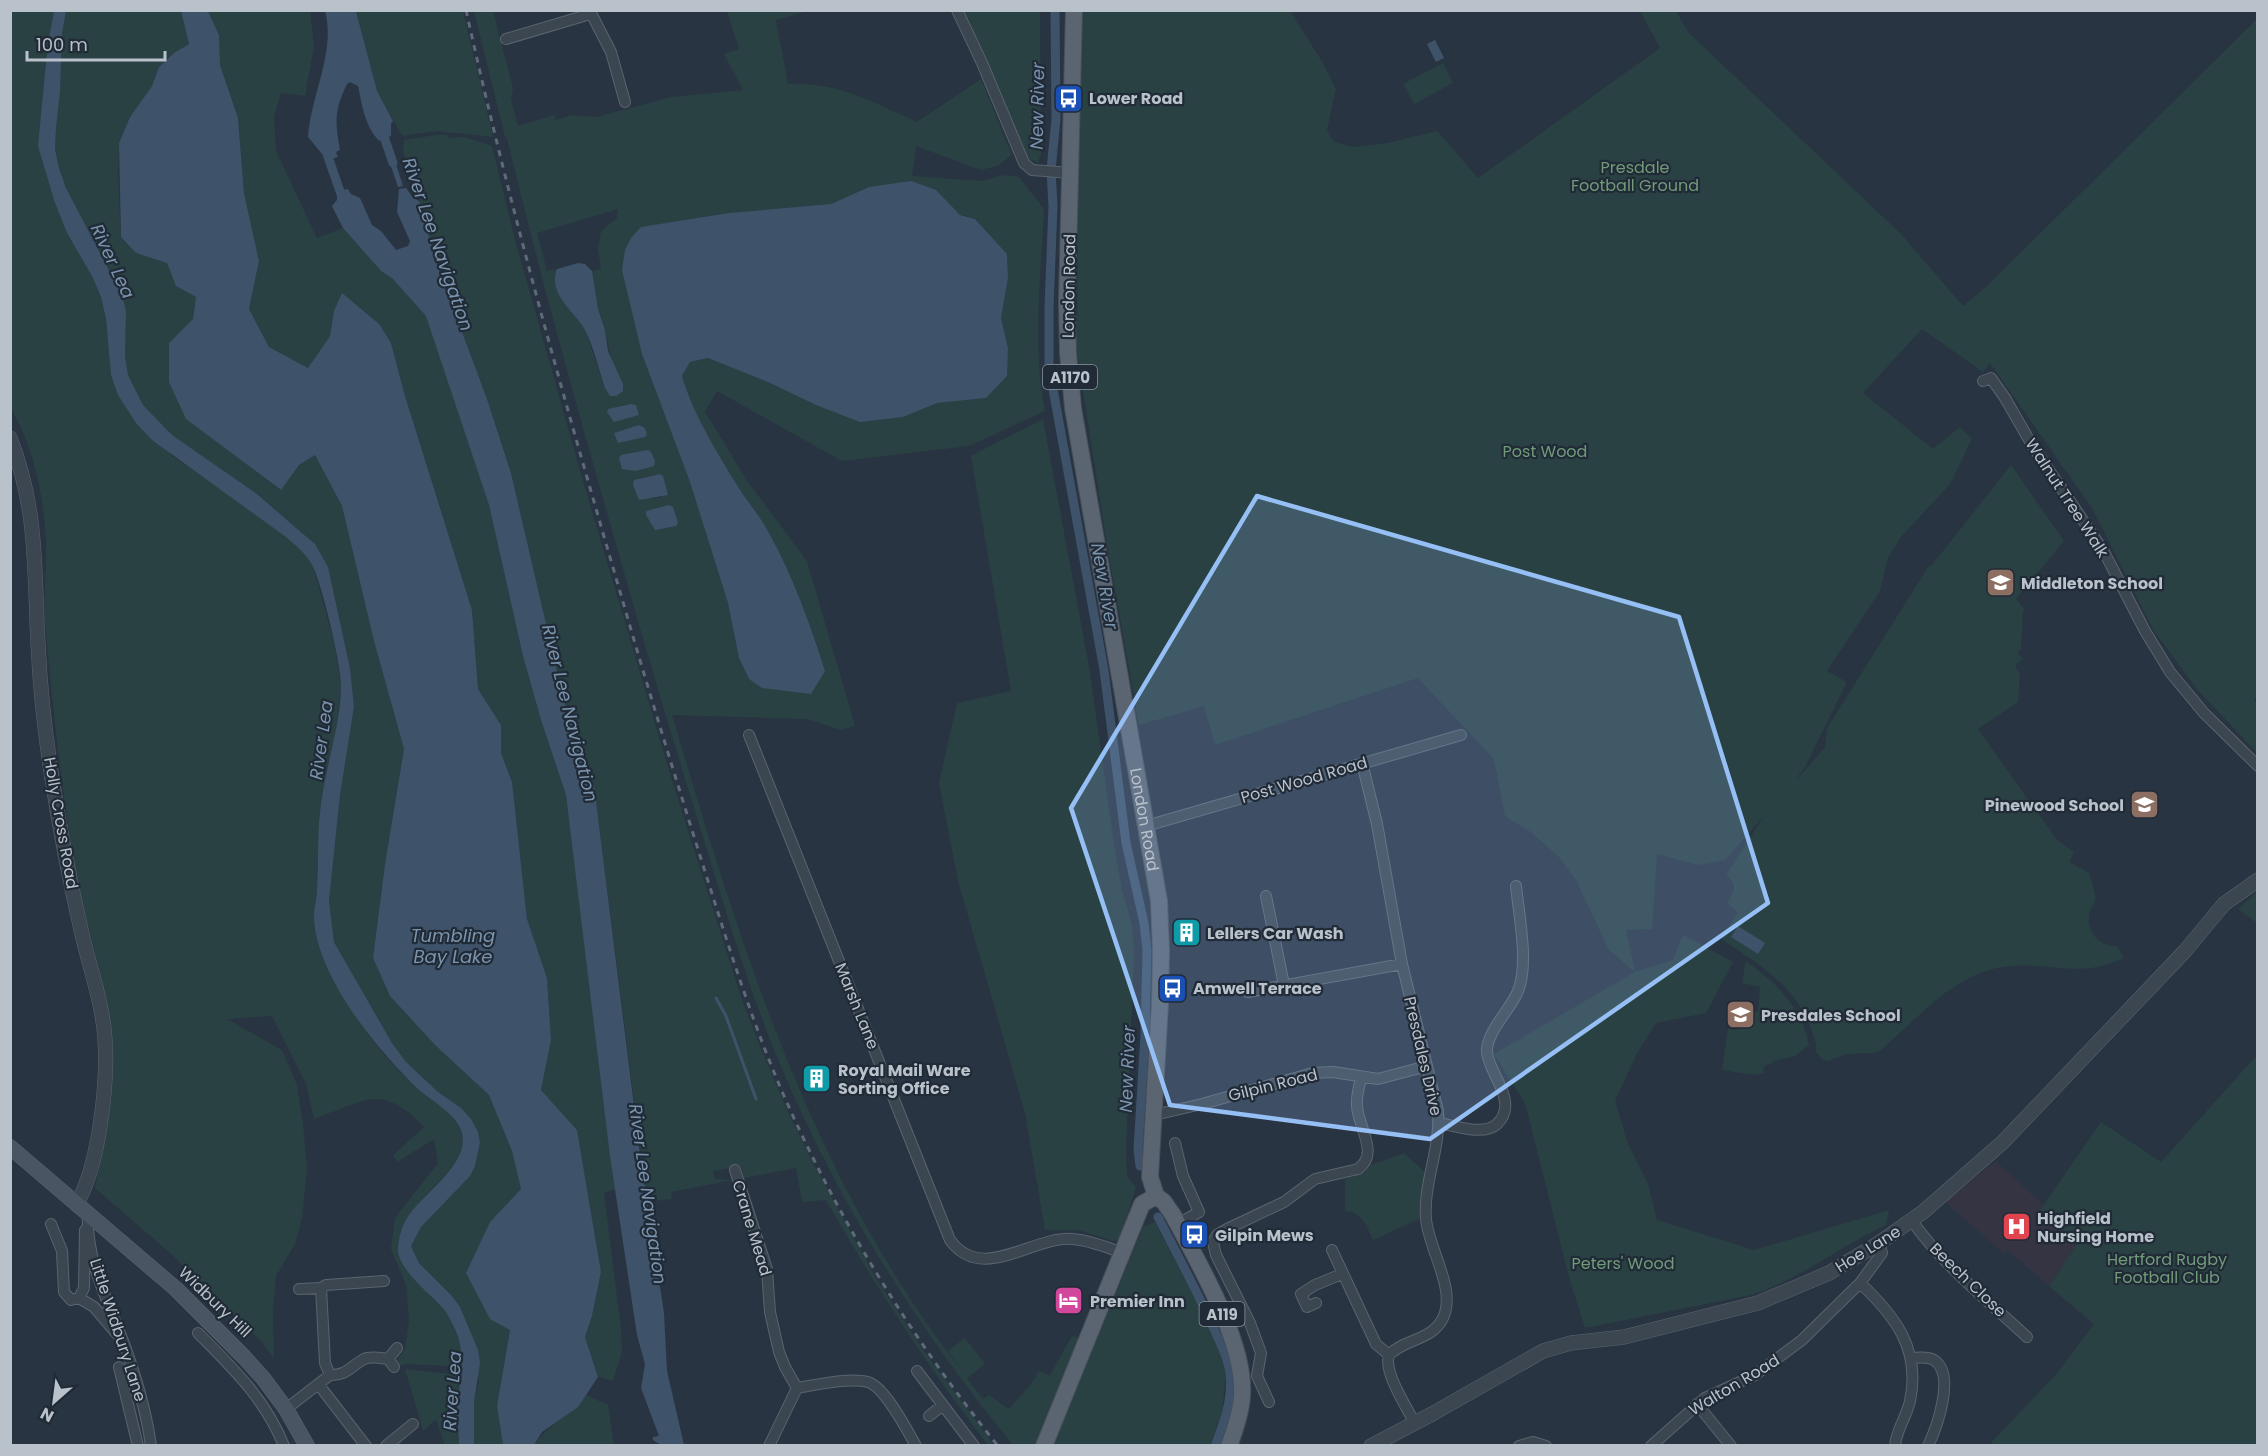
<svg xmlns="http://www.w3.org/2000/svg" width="2268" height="1456" viewBox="0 0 2268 1456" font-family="Poppins,sans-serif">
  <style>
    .medical { fill: #353443 }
    .green { fill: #2a4143; fill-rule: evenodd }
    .water { fill: #3e536a }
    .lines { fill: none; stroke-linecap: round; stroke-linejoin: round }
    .stream { stroke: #3e536a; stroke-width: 3 }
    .canal { stroke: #3e536a; stroke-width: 9 }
    .minor-casing { stroke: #5a646f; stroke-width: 12 }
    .tertiary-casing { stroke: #5a646f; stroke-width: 15 }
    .secondary-casing { stroke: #5a646f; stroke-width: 16 }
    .primary-casing { stroke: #464f5b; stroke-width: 18 }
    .minor { stroke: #3c4651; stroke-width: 10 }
    .tertiary { stroke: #3c4651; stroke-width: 14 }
    .secondary { stroke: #4a5564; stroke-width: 15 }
    .primary { stroke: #5a6571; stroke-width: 16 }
    .rail { stroke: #5e6a78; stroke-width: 3; stroke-dasharray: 6 6; stroke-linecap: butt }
    .marked { fill: #95bff5; fill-opacity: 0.2; stroke: #95bff5; stroke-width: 4.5; stroke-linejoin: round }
    .labels { text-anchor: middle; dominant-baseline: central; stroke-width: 4.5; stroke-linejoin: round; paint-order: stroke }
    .shield { fill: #212b37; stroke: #8b949f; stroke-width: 1.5 }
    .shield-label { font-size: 15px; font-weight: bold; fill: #b9c1cb }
    .poi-label { font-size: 16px; font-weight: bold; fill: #b9c1cb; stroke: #212b37; text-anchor: start }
    .park-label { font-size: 16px; fill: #719b78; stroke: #212b37 }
    .street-label { font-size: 16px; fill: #b9c1cb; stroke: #212b37 }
    .water-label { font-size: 18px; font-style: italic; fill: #7b94ad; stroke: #212b37 }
  </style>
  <rect width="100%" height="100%" fill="#283442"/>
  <path class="medical" d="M1996,1161l47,44 -5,8 41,28 -30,45 -42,-36 -4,3 -58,-51z"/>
  <path class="green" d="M11,11h43l-6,32 -3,128 22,62 26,45 8,19 5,22 5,56 61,81 54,36 60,45 16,14 10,13 4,13 18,65 7,45 -27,228c4,30 15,49 30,76 8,14 15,29 24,43 14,20 32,38 49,54 14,13 36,23 43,40 13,31 -25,55 -41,75 -10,12 -20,30 -21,45 -1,24 36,47 48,65 4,4 6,11 9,16 12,26 6,48 3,76 -2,13 1,27 1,40h-14l-9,-26 -13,12 -18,-62 45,5 -1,-8 -45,-2 -4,2 -4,-5 9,-12 4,-29 -3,-35 -15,-36 4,-31 43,-55 -4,-24 -37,23 -4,-7 31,-28c-42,-45 -60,-26 -110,-8l-8,-35 -34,-68 -45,3 55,31 15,35 6,39 4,44 -5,50 -7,26 -19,32 -3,37 1,46 -12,-17 -92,-89 -75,-65c9,-44 19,-88 17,-134 -2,-64 -26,-124 -37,-187 -14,-82 -23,-164 -30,-247 -2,-26 2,-52 1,-77 -2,-46 -12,-95 -35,-135z
    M66,11h115l8,33 -15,9 -15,14 -7,19 -22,31 -11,26 -1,34 3,60 15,16 31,10 9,23 20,11 -3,22 -24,24 72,117 39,30 19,-25 16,-10 27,51 32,135 30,108 -19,115 -12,94 17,38 45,49 54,50 23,56 9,38 -31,33 20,107 -13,77 6,39h-29v-43l5,-21 -27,-85 -33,-33 -8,-17 10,-19 49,-52 5,-9 5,-23 -19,-35 -23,-16 -32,-30 -14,-19 -58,-101 -5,-41 11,-106 14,-88 -4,-39 -22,-101 -25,-33 -46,-40 -85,-59 -29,-30 -15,-30 -3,-19 1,-45 -4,-16 -56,-107 -7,-20 -4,-19 1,-21 4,-36 2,-58z
    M208,11h102l4,35 -9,50 -24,-3 -7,24 2,34 41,87 26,-10 38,43 12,8 34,37 62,189 34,151 18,64 25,75 50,394 -12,4 17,136 1,23 -9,29 -15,-4 -13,-40 7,-21 9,-44 -24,-142 -36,-40 10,-50 -4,-62 -20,-59 -15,-137 -11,-29v-28l-23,-36 -6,-79 -67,-214 -14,-53 -57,-32 -4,25 -22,32 -39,-21 -20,-38 10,-48 -15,-68 -6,-75 -18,-53 -1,-30z
    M356,11h107l30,126 -56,-6 -35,5 -25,-45z
    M474,11h19l20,77 -2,11 7,27 36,-11 2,5 16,-5 24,2 76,-20 71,-7 -19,-36 15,-5 -12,-38h81l-32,9 12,64c51,-2 84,18 129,38l64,-43 31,76 -15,11 -16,4 -65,-24 -4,30 70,5 22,-6 15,2 25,32c-3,66 -12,137 1,202l-76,35 -127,15 -125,-70 -12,21 43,70 59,79 48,165 -14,4 -34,-11 -135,-4c69,232 141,469 294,661l-18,-25 17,-13 20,26 -18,14 16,21 6,-4 20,14 22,-25 8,-13 11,4 22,-39 9,2 -44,107h-24c-93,-114 -173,-238 -230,-374 -28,-65 -49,-133 -70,-201 -25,-81 -50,-163 -74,-245 -46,-162 -93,-323 -132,-487l-2,-1zM869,187l106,32 32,35 1,24 -7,40 7,30 -22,50 -49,5 -34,14 -87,-12 -46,-22 -62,-25 -18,4 -8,14c12,41 38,81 60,117 9,13 19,25 26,38 25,45 42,91 57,140l-76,8 -10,-21 -11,-55 -38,-122 -48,-127 87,-141 102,-9zM618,209l-1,9 -16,13 -3,18 3,20 -9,2 6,38 7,21 7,33 -7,25 -20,-59 -30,-53 2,-7 -10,2 -10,-38zM660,474l3,2 -1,21 -10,2 -12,-21z
    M963,11h77l1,142 -3,10 -10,-5 -4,-6z
    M1082,11h208l33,52 13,26 -9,41 7,12 20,5 33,-4 50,-12 41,47 182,-130 -20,-37h36l12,21 214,203 61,71 26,-22 268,-265 1,676 -4,4 3,5v49l-61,-65 -42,-57 -62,-123 -102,-145 -7,9 -61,-43 -59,64 70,56 27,-22 12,12 -22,45 -49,53 -13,21 -8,33 -53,80 20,11 -42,85 -9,12 4,-3 25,-29 2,-19 101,-161 4,-2 79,-100 53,76 -48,58 9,11 -2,1 -2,37 -3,5 5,6 -7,5v4l4,5 -2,29 -40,27 79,111 17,12 -5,10 20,11c2,8 6,16 6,24 1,6 -5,11 -6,18 -2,18 11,32 28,31l7,12c-43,22 -78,2 -122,9 -49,8 -84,51 -120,82l-7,4 -29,1 -18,7 -5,-1 -7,-8c1,-11 -4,-20 -8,-31 -18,-39 -52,-59 -87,-82l17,-27 -11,-9c8,-12 11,-18 -1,-28l38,-59 -39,44 -27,5 -41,-11 -5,75 -26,1 9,42 38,-12 10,-25 50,27 -27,51 -50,10 -19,30 -22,48 13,43 20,40 9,36 97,30 135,-40 -3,15c-46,21 -87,55 -135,70l-166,33 -16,-51 -44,-174 -31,-49 141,-82 -26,-22 -33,-70 -18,-24 -27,-24 -26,-16 -11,-57 -76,-81 -203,67 -11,-39 -65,19 -32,-180 -30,-193 1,-186z
    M1443,63l10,20 -39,21 -11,-20z
    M436,135h11l2,3c16,-4 29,4 43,8l23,94 70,248 86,289 70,220 19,49 28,66 26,53 63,115 49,74 68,91h-6c-60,-78 -113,-159 -162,-245l-24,2 -6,-34 -52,10 -3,-12 -28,5 2,8 18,1 -62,12 1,7 -25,3 -53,-417 -30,-84 -53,-228 -24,-74 -51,-137 -17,-61 2,-2 -18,-48 1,-11z
    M1043,419l47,253 24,173 8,45 10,35 2,26 -8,199 1,26 9,11 -15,49 -3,4 -5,1 -35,-11h-33l-20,-117 -67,-232 -19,-98 18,-80 54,-12 -40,-235z
    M2257,892v31l-19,-14z
    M1746,961c31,22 55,46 63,84l-14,11 -18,4 -14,7 1,6 -10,2 -32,-5 6,-41 10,1 3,-19 17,1 2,-25 -18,-4z
    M2257,1055v390h-268l70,-74 35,-47 -45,-38 30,-45 -41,-28 63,-91 60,40z
    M1404,1153l22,20 -4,18 -3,28 -46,21c-6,-14 -11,-28 -28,-29v-32l20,-7 6,-7z
    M1155,1222l50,97 14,33 7,22 -4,39 -12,32 -157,1 90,-219z
    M586,1395l22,10 6,40 -80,1c15,-24 36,-28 52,-51z"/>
  <path class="water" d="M54,11h12l-4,23 -2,58 -4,36 -1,21 4,19 7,20 56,107 4,16 -1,45 3,19 15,30 29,30 85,59 46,40 12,10 13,23 22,101 4,39 -14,88 -11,106 5,41 58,101 14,19 32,30 23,16 10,11 7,13 2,11 -5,23 -5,10 -49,51 -10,19 8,17 33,33 8,11 18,43 2,13 -6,39v43h-15c0,-12 -2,-23 -2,-35 2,-31 11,-50 -2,-81 -3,-5 -6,-13 -10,-18 -13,-17 -49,-41 -47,-64 1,-10 4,-21 9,-29 15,-25 66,-55 54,-88 -7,-18 -30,-29 -44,-42 -40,-38 -103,-115 -103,-173 0,-8 3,-17 3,-25 2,-26 0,-52 3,-77 4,-42 20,-84 21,-126 1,-20 -20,-108 -30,-124 -7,-11 -16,-18 -25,-26l-134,-97 -16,-17 -18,-28 -7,-20 -5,-56 -5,-22 -8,-19 -26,-45 -13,-33 -16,-54 10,-103z
    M181,11h27l11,24 1,30 18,53 6,75 15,68 -10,48 20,38 39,21 22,-32 4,-25 8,-18 37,31 12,19 14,53 67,214 6,79 23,36v28l11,29 15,137 20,59 4,62 -10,50 36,40 24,142 -9,44 -7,21 13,40 -20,30 -36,25 -8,13h-31l-6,-39 13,-76 -20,-11 -24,-46 24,-51 31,-33 -9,-38 -23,-56 -54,-50 -45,-49 -17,-38 12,-94 19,-115 -30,-108 -32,-135 -27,-51 -16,10 -18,25 -95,-71 -17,-37v-39l24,-24 3,-22 -20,-11 -9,-23 -31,-10 -15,-16 -2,-94 11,-26 22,-31 7,-19 15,-14 15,-9z
    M325,11h31l21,80 16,30 -2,3v12l-12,5c-14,-15 -17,-36 -21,-55l-8,-4 -3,2c-13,27 -12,37 -7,66l-4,2 2,5 -11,3 -19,-23c3,-42 28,-85 17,-126z
    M1435,40l9,18 -8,4 -9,-18z
    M392,152l11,34 -5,1 -11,-33z
    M911,181l25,9 24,25 15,4 32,35 1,24 -7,40 7,30 -1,28 -21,22 -49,5 -34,14 -43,5 -44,-17 -46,-22 -62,-25 -18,4 -8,14c11,39 39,83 60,117 9,13 19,25 26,38 25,45 42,92 57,140l-14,23 -49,-6 -13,-9 -10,-21 -11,-55 -38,-121 -48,-128 -20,-84 3,-20 6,-12 10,-11 88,-14 102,-9 38,-17z
    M406,188l7,10 6,3 17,61 51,137 24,74 53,228 30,84 46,369 24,159 3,58 17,74h-23l-8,-5v-3l6,-1 -18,-48 4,-24 -8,-29 -27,-179 -44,-361 -25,-75 -18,-64 -34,-151 -63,-189 -33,-37 -12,-8 -38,-43 -11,-22 5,-6v-9l11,-2 3,5 9,4 12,27 9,6 15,19 12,-4 2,-5 -13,-29 2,-23z
    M578,263l7,1 7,7 6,38 7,21 3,21 15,33v7l-7,5h-6l-5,-8c-6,-18 -11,-40 -20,-58 -9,-18 -38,-35 -28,-61z
    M631,404l5,1 3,10 -25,7 -7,-10 1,-3z
    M639,425l6,3 2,7 -2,2 -27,6 -4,-10z
    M648,450l3,2 4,9 -1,5 -18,5 -14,-2 -3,-11 2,-3z
    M660,474l3,2 5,19 -29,5 -6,-15 1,-5z
    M669,505l4,2 5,16 -2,3 -21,4 -9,-15v-4z
    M1738,926l27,17 -7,11 -27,-17z"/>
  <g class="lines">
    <path class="stream" d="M716,998l10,18 30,83"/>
    <path class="canal" d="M1055,10l1,109 -5,51 2,36 -4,101v60l55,303 22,173 18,80 3,27 -2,85 -7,115 2,16
      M381,128l12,35
      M325,148l18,52
      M1158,1217c19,37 39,74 56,112 6,14 14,29 16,44 3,26 -6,50 -15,73"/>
    <defs>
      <path id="minor" d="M957,10l25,53 42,100 8,7 39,3
        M506,39l81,-24h5l19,37 14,50
        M1983,381l8,-3 14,20 27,47 71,105 42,81 25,41 34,41 54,53
        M749,735l201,505c32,44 82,-4 122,-1 17,1 35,8 50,14
        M1362,763l15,61 25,140 36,147c3,38 -15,72 -12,108 3,32 32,72 16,101 -12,21 -38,19 -53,35
        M1146,826l315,-91
        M1266,896l18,89
        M1248,992l154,-28
        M1154,1115l48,-11 111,-31 20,-1 45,7 49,-13
        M1439,1123c16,3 45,13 58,1 23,-22 -9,-51 -10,-72 -1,-20 24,-43 31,-61 11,-27 1,-75 -2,-105
        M1175,1143l8,33 16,36 -21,12
        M735,1170l32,99 3,43 9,40 6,15 12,21
        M88,1213c-3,50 25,97 40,142 10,29 19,61 23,91
        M1912,1221c32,45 75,79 115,116
        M51,1224l11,27 2,41 7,8 8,-2
        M85,1230l-1,58 -5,10 15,9 23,27
        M1332,1250l44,94 13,11c-6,17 18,52 26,69
        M1860,1283c35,33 61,66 50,118 -3,15 -14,29 -15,45
        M321,1288l4,75 5,12
        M299,1289l22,-1 5,-3 58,-4
        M1316,1303l-9,4 -6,-13 14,-9 27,-11
        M198,1333c34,34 68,67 86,113
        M1911,1358c7,0 16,-2 23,2 22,14 3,67 -6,86
        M119,1367l19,79
        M394,1367l-6,-8 9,-11
        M917,1371l57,75
        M319,1385l47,61
        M797,1388c19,-3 53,-11 71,-6 17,5 39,48 48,64
        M1269,1402l-12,-26 4,-23 -11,-30 -34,-68 -3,-13 4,-7 10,-6 57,-27 31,-23 43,-10c22,-15 0,-42 -1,-63 -1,-9 2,-19 4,-28
        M1697,1404l34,42
        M286,1409l44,-34c16,1 21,-9 34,-16 7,-3 16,-1 24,0
        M929,1416l14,-11
        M386,1446l27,-22
        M769,1446l28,-58
        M1519,1446l14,-4 13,4
        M1651,1446l54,-48 50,-23 47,-35 58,-57 22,-30 -3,-10"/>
      <path id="tertiary" d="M10,438c28,71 24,132 28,205 2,45 7,91 14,135 8,53 18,104 30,156 8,35 21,70 23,106 3,43 -6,126 -28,163
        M1371,1446l61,-32 111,-63 28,-8 53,-6 134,-34 71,-30 50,-30 44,-31 80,-70 182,-191 39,-47 34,-24"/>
      <path id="secondary" d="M10,1147l166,142 68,68 19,21 23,31 21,37"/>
      <g id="primary">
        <path id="s1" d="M1074,10l-7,292 1,51 5,55 86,493 2,50 -1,52 -10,174 6,19 8,6 9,13c25,47 73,128 69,181 -1,17 -7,34 -13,50"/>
        <path d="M1044,1446l98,-242 14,-8"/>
      </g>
    </defs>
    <use href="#minor" class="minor-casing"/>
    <use href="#tertiary" class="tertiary-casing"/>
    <use href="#secondary" class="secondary-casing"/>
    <use href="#primary" class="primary-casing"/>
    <use href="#minor" class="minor"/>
    <use href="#tertiary" class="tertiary"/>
    <use href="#secondary" class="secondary"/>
    <use href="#primary" class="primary"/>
    <path class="rail" d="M466,10c44,200 100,396 157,592 25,87 52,174 79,260 25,79 49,158 82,234 55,125 128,243 214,350"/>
  </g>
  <path class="marked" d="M1257,496l422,121 89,286 -338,236 -260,-34 -99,-297z"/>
  <defs>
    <symbol id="bus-square" viewBox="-11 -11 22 22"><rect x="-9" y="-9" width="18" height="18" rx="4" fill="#1a4fb4" stroke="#212b37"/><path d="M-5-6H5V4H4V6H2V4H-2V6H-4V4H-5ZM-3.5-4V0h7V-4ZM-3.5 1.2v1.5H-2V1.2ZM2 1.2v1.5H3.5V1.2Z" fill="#fff"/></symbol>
    <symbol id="school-square" viewBox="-11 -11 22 22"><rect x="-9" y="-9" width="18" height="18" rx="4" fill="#8d6e63" stroke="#212b37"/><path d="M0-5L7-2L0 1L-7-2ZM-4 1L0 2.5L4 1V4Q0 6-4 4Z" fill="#fff"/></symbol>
    <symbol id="building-square" viewBox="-11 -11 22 22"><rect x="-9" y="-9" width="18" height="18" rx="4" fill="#0f9aa8" stroke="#212b37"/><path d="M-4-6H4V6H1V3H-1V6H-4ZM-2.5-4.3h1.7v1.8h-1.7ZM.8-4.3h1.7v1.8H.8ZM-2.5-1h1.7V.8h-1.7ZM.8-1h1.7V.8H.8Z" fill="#fff"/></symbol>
    <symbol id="hospital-square" viewBox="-11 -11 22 22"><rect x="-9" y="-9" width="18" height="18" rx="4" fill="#e0444e" stroke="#212b37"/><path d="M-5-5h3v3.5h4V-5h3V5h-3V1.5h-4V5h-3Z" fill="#fff"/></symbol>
    <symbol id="hotel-square" viewBox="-11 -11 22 22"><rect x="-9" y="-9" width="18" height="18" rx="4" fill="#d1479c" stroke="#212b37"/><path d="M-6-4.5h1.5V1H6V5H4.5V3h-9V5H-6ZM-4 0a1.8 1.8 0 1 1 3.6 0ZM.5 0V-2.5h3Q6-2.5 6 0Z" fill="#fff"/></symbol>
  </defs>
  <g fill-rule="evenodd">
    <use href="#bus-square" x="1052" y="82" width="33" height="33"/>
    <use href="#school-square" x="1984" y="566" width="33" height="33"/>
    <use href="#school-square" x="2128" y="788" width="33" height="33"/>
    <use href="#building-square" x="1170" y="916" width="33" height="33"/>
    <use href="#bus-square" x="1156" y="972" width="33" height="33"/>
    <use href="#school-square" x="1724" y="998" width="33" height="33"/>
    <use href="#building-square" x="800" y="1062" width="33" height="33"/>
    <use href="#hospital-square" x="2000" y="1210" width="33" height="33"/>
    <use href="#bus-square" x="1178" y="1218" width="33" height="33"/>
    <use href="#hotel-square" x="1052" y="1284" width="33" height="33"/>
  </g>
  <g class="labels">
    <g class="shield">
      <rect x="1043" y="365" width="54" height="24" rx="4.5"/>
      <rect x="1199.5" y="1302" width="45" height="24" rx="4.5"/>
    </g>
    <g class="shield-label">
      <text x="1070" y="377">A1170</text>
      <text x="1222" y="1314">A119</text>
    </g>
    <g class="poi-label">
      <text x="1089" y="98">Lower Road</text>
      <text x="2021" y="583">Middleton School</text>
      <text x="2124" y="805" text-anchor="end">Pinewood School</text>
      <text x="1207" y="933">Lellers Car Wash</text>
      <text x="1193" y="988">Amwell Terrace</text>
      <text x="1761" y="1015">Presdales School</text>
      <text x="838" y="1070">Royal Mail Ware<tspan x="838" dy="18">Sorting Office</tspan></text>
      <text x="2037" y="1218">Highfield<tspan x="2037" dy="18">Nursing Home</tspan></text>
      <text x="1215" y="1235">Gilpin Mews</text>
      <text x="1090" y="1301">Premier Inn</text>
    </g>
    <g class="park-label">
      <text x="1635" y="167">Presdale<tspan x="1635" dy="18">Football Ground</tspan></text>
      <text x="1545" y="451">Post Wood</text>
      <text x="2167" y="1259">Hertford Rugby<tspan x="2167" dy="18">Football Club</tspan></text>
      <text x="1623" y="1263">Peters' Wood</text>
    </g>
    <g class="street-label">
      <text transform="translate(1069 286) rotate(-89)">London Road</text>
      <text transform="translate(2067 498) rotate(57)">Walnut Tree Walk</text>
      <text transform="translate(1304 780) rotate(-16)">Post Wood Road</text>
      <text stroke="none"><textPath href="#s1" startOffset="816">London Road</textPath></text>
      <text transform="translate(61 823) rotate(80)">Holly Cross Road</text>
      <text transform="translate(857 1006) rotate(68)">Marsh Lane</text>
      <text transform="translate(1423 1056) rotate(77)">Presdales Drive</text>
      <text transform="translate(1273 1085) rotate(-14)">Gilpin Road</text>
      <text transform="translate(752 1228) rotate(73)">Crane Mead</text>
      <text transform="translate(1868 1249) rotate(-32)">Hoe Lane</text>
      <text transform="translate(1968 1280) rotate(44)">Beech Close</text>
      <text transform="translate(215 1302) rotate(44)">Widbury Hill</text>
      <text transform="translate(118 1330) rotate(72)">Little Widbury Lane</text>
      <text transform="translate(1734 1385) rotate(-31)">Walton Road</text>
    </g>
    <g class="water-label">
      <text transform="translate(1037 106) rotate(-89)">New River</text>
      <text transform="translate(438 244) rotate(71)">River Lee Navigation</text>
      <text transform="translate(113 261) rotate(65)">River Lea</text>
      <text transform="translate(1105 586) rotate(80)">New River</text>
      <text transform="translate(570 713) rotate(76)">River Lee Navigation</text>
      <text transform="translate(321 740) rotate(-82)">River Lea</text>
      <text x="453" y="935">Tumbling<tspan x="453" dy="21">Bay Lake</tspan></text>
      <text transform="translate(1127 1069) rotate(-88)">New River</text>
      <text transform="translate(648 1194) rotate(82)">River Lee Navigation</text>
      <text transform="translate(452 1391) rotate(-86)">River Lea</text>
    </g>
  </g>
  <rect width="2268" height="1456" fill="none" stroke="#b9c1cb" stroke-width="24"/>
  <g transform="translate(54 1402) rotate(208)" stroke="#212b37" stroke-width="4.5" paint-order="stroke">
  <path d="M0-4.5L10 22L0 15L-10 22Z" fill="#b9c1cb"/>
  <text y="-9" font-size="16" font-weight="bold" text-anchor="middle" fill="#b9c1cb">N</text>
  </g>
  <path d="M27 51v9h138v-9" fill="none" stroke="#b9c1cb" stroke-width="3"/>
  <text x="36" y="51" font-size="18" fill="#b9c1cb" stroke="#212b37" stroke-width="4.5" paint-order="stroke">100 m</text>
</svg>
